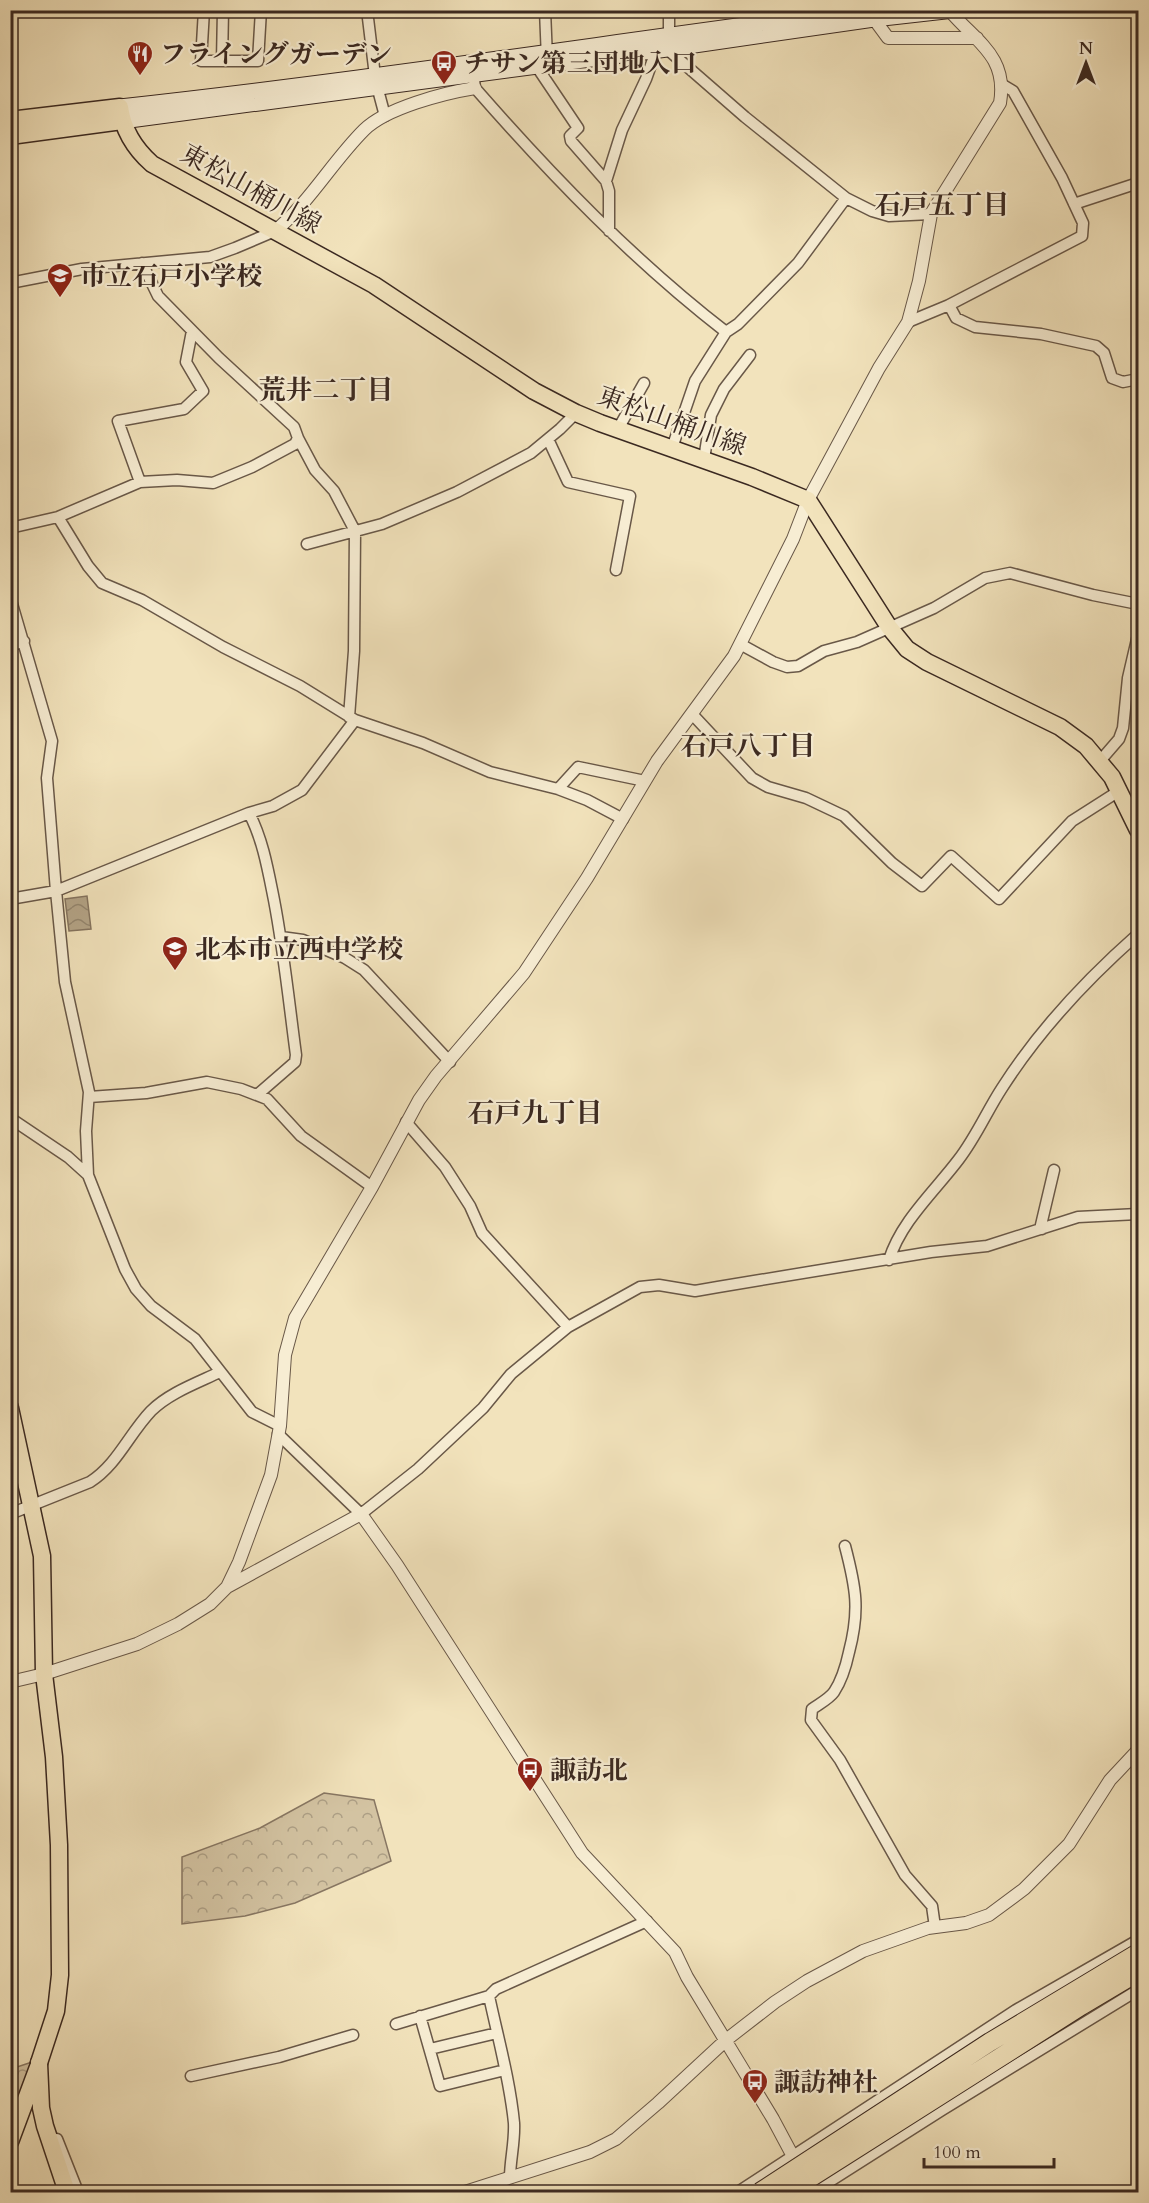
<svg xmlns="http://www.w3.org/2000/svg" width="1149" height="2203" viewBox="0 0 1149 2203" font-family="Cardo,'Noto Serif JP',serif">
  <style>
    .forest { fill: url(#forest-crowns); stroke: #877662; stroke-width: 1.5 }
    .water { fill: url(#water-waves); stroke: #84735e; stroke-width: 1.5 }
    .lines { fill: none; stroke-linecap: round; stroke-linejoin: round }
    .minor-casing { stroke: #695848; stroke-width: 13 }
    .tertiary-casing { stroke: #695848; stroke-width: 14 }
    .secondary-casing { stroke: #3b2921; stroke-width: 17 }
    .primary-casing { stroke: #3b2921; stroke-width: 19 }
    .trunk-casing { stroke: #3b2921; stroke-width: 19 }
    .minor { stroke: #f7edd3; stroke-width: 10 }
    .tertiary { stroke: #f7edd3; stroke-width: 12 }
    .secondary { stroke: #f7edd3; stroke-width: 15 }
    .primary { stroke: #f2e3bc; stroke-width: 16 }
    .trunk { stroke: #f2e3bc; stroke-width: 16 }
    .motorway-bridge-casing { stroke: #3b2921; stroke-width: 20; stroke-linecap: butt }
    .motorway-bridge { stroke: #f2e3bc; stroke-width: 18 }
    .labels { text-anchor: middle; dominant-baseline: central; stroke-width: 4.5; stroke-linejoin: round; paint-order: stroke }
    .poi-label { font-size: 26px; font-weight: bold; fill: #3b2921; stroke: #f7edd3; text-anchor: start }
    .street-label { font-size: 26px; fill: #3b2921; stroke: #f7edd3 }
    .neighbourhood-label { font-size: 27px; font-weight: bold; fill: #3b2921; stroke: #f7edd3 }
  </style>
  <defs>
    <pattern id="forest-crowns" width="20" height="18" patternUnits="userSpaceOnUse" patternTransform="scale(1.5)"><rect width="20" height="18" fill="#d3c3a2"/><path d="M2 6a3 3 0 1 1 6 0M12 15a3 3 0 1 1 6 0" fill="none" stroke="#ac9e84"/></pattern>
    <pattern id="water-waves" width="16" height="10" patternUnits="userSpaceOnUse" patternTransform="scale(1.5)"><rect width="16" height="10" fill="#b4a487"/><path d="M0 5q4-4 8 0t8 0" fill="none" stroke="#94866e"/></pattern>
  </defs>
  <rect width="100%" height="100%" fill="#f2e3bc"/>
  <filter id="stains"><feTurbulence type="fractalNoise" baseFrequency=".00333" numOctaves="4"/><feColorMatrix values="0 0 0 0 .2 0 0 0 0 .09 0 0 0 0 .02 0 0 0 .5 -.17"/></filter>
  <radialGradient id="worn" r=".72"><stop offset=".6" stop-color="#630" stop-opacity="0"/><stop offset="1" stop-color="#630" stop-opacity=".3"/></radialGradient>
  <path class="forest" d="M324,1793l50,7 17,61 -96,42 -50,13 -63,8v-67l78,-29z
    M32,2062l-21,58v-51z"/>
  <path class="water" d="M87,896l4,33 -22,2 -4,-32z"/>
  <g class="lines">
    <defs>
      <path id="minor" d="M204,10l-3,51h57l3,-51
        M367,10l8,66
        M545,10l2,49
        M669,10v25
        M667,49l78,68 101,81 26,13 17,5 42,-2
        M222,61l1,-51
        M537,67l41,61 -8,8 1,5 35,40 3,10v40
        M474,80l1,8c77,88 158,172 251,244l-31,49 -23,67
        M377,86l8,30
        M606,181l16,-51 24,-51 10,-28 -1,-5
        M1074,204l64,-21
        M10,283l72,-14 128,-12 25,-9 40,-17
        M949,305l7,13 19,9 66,7 55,12 8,7 8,25 11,4 15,-3
        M908,322l41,-17 133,-69 1,-13 -21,-45 -49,-87 -10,-6
        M726,332l12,-8 60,-61 48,-65
        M618,429l26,-46
        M298,438l17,32 19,21 21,40 -1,120 -5,66
        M548,439l20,43 62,14 -14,74
        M704,459l7,-44 13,-26 26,-34
        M140,482l-22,-61 66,-12 19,-18 -17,-29 6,-31
        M58,517l30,49 14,17 40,17 81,47 77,39 55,34 68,23 67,29 68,17 29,11 36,19
        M10,528l48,-11 82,-35 37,-2 36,3 39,-16 43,-23 3,-6 -4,-11 -75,-69 -61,-62 -16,-33
        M307,544l75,-20 75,-32 74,-39 29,-24 16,-16
        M10,597l42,144 -5,37 9,113 9,91 24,110 -3,39 2,44 37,94 11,20 15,17 44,33 57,73 28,14
        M740,644l33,18 14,5 11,-1 26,-15 33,-9 77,-34 51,-30 25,-5 83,22 45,9
        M10,646l14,-5
        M692,714l60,64 16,9 38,11 38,18 48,47 30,23 29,-30 48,43 73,-78 47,-30
        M1100,761l19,-22 4,-11 5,-50 10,-43
        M558,789l20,-22 67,14
        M249,813c14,27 19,57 25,87 10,52 15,103 22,155l-1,7 -38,33
        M10,899l46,-8 193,-78 24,-7 29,-16 53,-70
        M281,937l22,3 42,18 19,12 86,92
        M89,1097l57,-4 61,-11 34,7 26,10 34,37 71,51
        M10,1118l58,39 20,18
        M406,1122l39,45 25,39 12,27 86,94
        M1042,1229l-1,-4 13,-55
        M889,1260c12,-39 46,-69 70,-101 17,-22 28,-48 43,-71 37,-58 85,-109 136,-154
        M278,1434l83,80 57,-45 65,-61 28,-34 57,-47 72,-40 19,-2 36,6 23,-4 213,-35 56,-6 91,-29 60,-3
        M10,1514l80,-32c27,-17 39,-48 61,-71 18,-18 46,-28 69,-39
        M845,1546c11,42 15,64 4,106 -3,14 -7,28 -15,40 -5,7 -15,12 -22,17l-1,11 29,40 65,115 27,31 3,21
        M489,1996c9,42 21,85 25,127 1,19 -4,37 -4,55
        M420,2016l20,70 65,-16
        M396,2024l93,-28 7,-7 151,-68
        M430,2049l67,-16
        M191,2076l88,-19 74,-22
        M10,2102l13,3
        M57,2139l21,53
        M738,2192l278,-182 122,-70
        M813,2192l129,-82 196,-120"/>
      <path id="tertiary" d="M874,19l14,19h89
        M275,231c35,-29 57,-69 89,-101 22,-22 80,-37 111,-42
        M227,1587l134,-73 36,51 185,288 93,99 12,25 86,142 39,73
        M10,1682l34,-8 93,-30 41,-20 32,-20 17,-17 12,-25 32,-87 9,-49 5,-71 10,-37 77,-131 47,-87 17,-24 88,-103 63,-95 70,-117 77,-105 59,-117 15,-39 71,-132 29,-46 11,-41 12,-67 69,-111c8,-47 -24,-61 -50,-92
        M465,2192l125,-40 26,-13 42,-36 68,-63 49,-38 32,-21 56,-30 65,-23 38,-5 23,-8 35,-26 45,-45 41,-64 28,-30"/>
      <path id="secondary" d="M120,107c247,-27 491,-65 737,-97
        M122,121l545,-72 207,-30 80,-9"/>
      <path id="primary" d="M10,120l110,-13c3,23 15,42 32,57l222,121 160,106 42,22 24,10 152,54 56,23 81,127 18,22 20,13 133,65 26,19 26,31 26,53
        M10,136l112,-15
        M10,1408l32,148 2,118 10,83 5,88 1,130 -4,36 -17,52"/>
      <path id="trunk" d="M39,2063l2,45 4,18 22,66
        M10,2142l28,-75"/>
    </defs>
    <use href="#minor" class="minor-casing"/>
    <use href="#tertiary" class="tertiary-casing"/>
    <use href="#secondary" class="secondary-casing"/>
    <use href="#primary" class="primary-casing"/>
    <use href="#trunk" class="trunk-casing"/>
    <use href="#minor" class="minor"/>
    <use href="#tertiary" class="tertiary"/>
    <use href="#secondary" class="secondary"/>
    <use href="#primary" class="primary"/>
    <use href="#trunk" class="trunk"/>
    <defs>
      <path id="motorway-bridge" d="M760,2192l230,-150 148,-89
        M788,2192l293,-186 57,-34"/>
    </defs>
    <use href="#motorway-bridge" class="motorway-bridge-casing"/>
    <use href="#motorway-bridge" class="motorway-bridge"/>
  </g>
  <defs>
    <symbol id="restaurant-pin" viewBox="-11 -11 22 30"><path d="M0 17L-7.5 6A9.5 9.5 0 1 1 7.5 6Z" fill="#8f2418" stroke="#f7edd3"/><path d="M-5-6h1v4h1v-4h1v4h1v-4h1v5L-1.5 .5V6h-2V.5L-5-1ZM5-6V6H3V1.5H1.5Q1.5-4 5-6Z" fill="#fff"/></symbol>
    <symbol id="bus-pin" viewBox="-11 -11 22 30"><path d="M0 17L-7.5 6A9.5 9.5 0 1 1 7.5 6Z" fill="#8f2418" stroke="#f7edd3"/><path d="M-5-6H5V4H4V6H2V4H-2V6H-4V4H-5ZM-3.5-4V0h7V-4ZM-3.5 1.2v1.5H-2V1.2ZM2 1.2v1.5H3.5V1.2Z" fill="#fff"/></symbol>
    <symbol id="school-pin" viewBox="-11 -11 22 30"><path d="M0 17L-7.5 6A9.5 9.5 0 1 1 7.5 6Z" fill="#8f2418" stroke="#f7edd3"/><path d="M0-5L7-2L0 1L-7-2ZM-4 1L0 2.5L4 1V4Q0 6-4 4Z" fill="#fff"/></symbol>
  </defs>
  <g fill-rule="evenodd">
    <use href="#restaurant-pin" x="125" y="39" width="30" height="40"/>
    <use href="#bus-pin" x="429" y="48" width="30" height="40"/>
    <use href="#school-pin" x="45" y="261" width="30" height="40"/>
    <use href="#school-pin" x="160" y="934" width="30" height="40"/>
    <use href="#bus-pin" x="515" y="1755" width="30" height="40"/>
    <use href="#bus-pin" x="740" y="2067" width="30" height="40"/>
  </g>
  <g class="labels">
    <g class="poi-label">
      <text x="160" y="54">フライングガーデン</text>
      <text x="464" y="63">チサン第三団地入口</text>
      <text x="80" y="276">市立石戸小学校</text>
      <text x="195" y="949">北本市立西中学校</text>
      <text x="550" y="1770">諏訪北</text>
      <text x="774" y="2082">諏訪神社</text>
    </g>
    <g class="street-label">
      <text transform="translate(251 189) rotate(29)">東松山桶川線</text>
      <text transform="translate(672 421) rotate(20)">東松山桶川線</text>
    </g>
    <g class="neighbourhood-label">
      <text x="942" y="205">石戸五丁目</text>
      <text x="326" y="390">荒井二丁目</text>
      <text x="748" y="746">石戸八丁目</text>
      <text x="535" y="1113">石戸九丁目</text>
    </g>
  </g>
  <rect width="1149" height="2203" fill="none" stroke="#f2e3bc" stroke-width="36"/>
  <rect x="12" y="12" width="1125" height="2179" fill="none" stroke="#3b2921" stroke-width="3"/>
  <rect x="18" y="18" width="1113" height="2167" fill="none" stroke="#3b2921" stroke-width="1.5"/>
  <g transform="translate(1086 63)" stroke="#f7edd3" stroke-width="4.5" paint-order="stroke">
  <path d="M0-4.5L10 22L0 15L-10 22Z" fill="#3b2921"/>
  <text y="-9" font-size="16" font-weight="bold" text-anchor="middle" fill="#3b2921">N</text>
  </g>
  <path d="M924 2158v9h130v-9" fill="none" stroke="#3b2921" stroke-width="3"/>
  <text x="933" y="2158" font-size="18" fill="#3b2921" stroke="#f7edd3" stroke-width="4.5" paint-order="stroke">100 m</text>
  <rect width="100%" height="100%" filter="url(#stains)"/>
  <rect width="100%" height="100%" fill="url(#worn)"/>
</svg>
